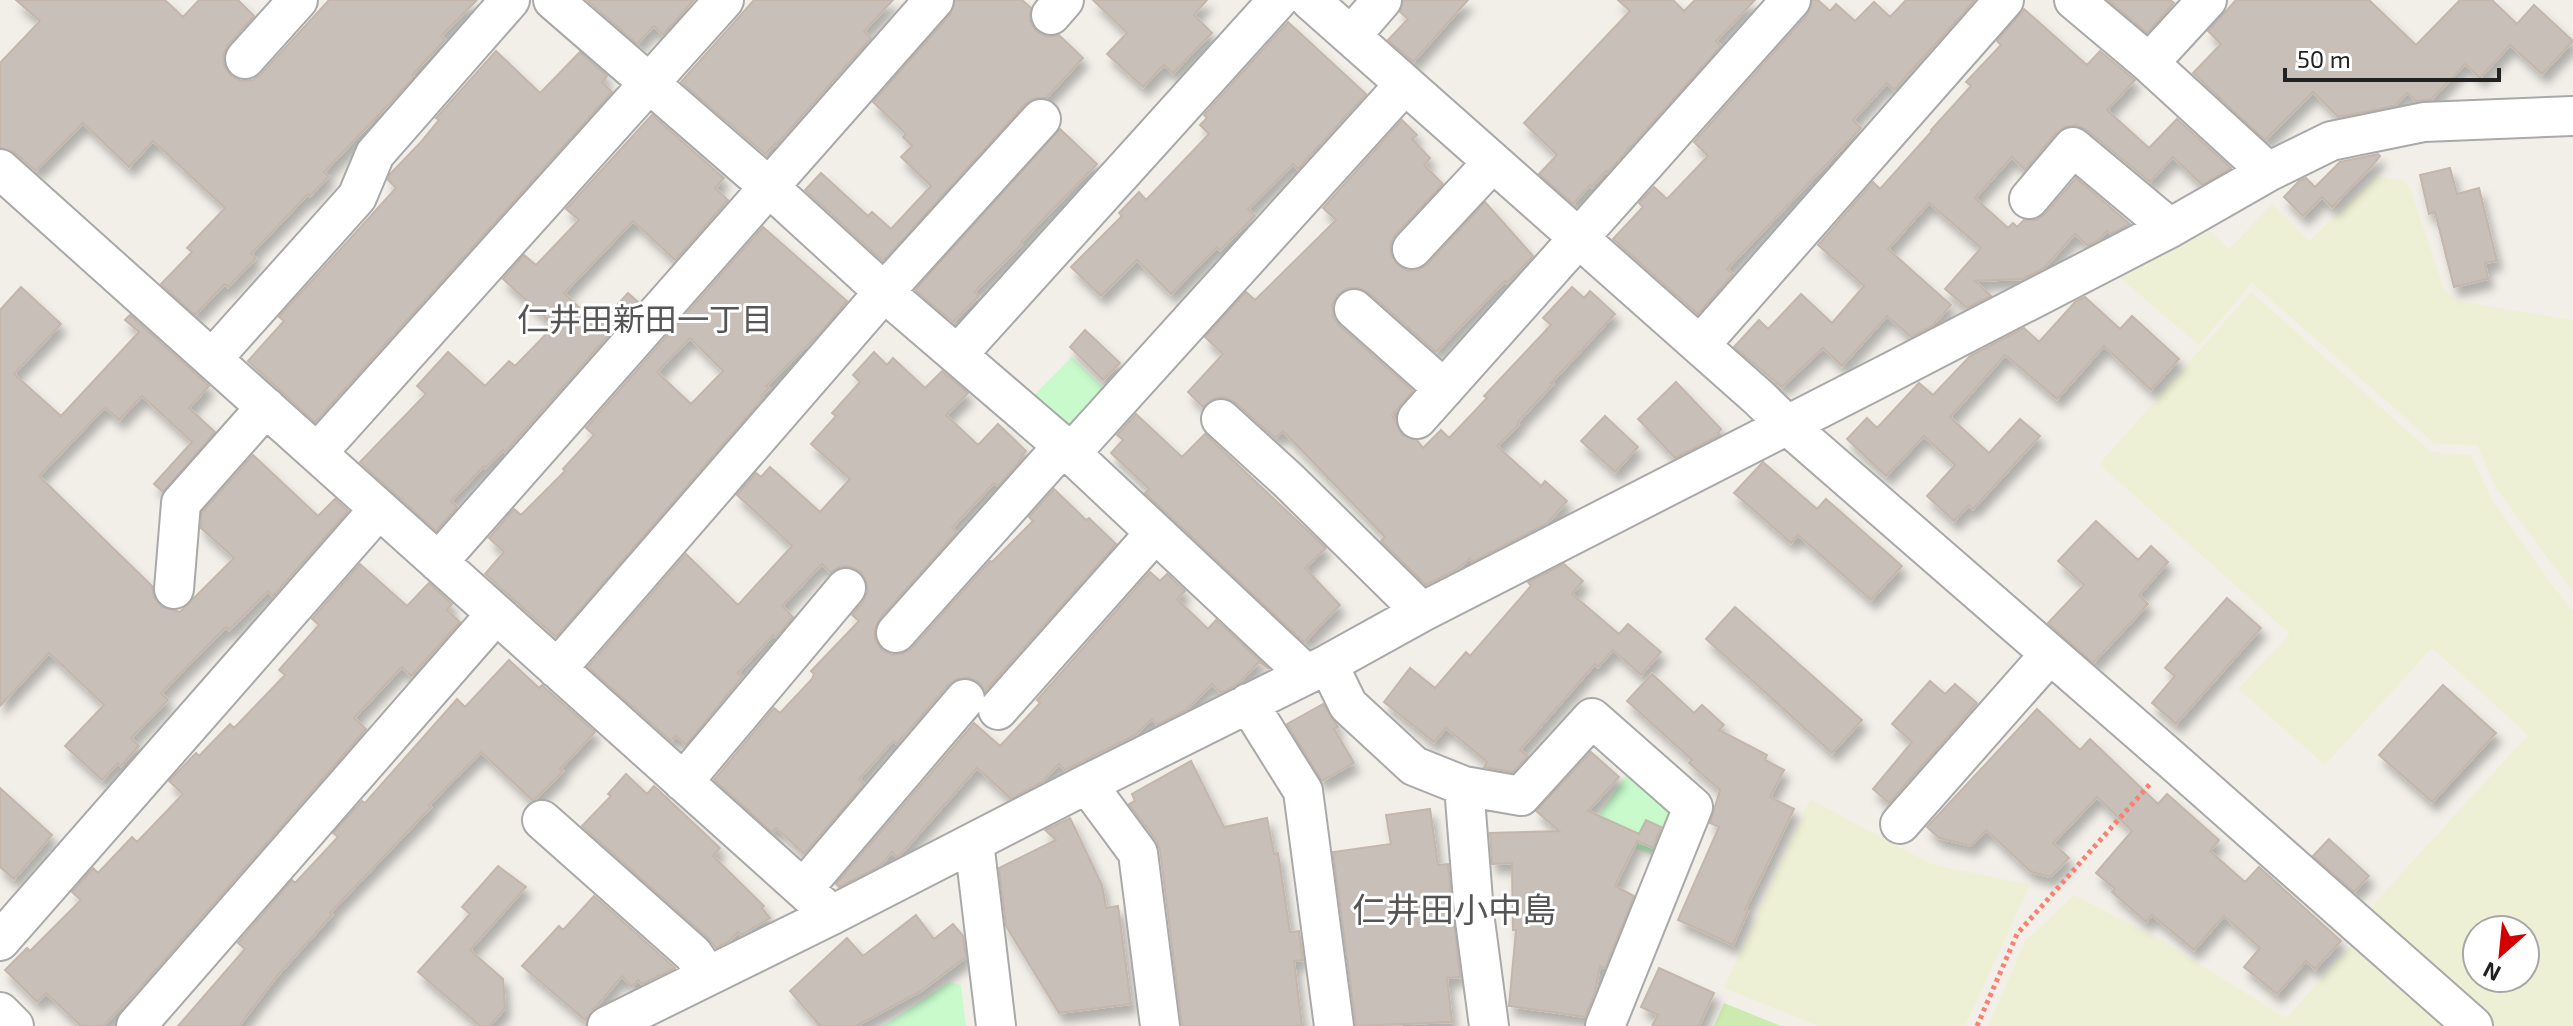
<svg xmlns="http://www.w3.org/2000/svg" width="2573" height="1026" viewBox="0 0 2573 1026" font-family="'Exo 2','Noto Sans JP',sans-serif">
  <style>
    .farmland { fill: #eef0d5; fill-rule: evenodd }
    .grass { fill: #cdebb0 }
    .park { fill: #c8facc }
    .building { fill: #c7bfb8; stroke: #c4b6ab; stroke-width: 2; fill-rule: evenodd; filter: url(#shadow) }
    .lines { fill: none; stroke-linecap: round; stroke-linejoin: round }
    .minor-casing { stroke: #a9a9a9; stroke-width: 42 }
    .path { stroke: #fa8072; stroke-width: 5; stroke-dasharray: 4 4; stroke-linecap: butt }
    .minor { stroke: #fff; stroke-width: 38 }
    .labels { text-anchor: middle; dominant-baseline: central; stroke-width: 6; stroke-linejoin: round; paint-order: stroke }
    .neighbourhood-label { font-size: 32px; fill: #555; stroke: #fff }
    .quarter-label { font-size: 34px; fill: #555; stroke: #fff }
  </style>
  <defs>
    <filter id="shadow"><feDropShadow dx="5" dy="9" stdDeviation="4" flood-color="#0004"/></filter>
  </defs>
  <rect width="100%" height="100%" fill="#f2efe9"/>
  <path class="farmland" d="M2376,176l27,4 8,10 33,99 13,12 116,19v272l-77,-104 -19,-43 -42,-1 -183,-161 -53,62 -78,-66 5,-10 41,-16 43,-22 19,18 43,-45 37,37z
    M2251,292l180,160 40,3 20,43 61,87 21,26v415h-82l-125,-114 162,-177 -96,-87 -107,117 -87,-76 52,-55 -191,-170zM2477,930h48v48h-48z
    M1810,799l121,65 99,21 -65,141h-147l-94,-38z
    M2074,895l87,45 125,78 66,-74 95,82h-459l37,-85z"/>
  <path class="grass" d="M1724,1003l57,23h-67z"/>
  <path class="park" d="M1072,357l41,40 -32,33 -22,-1 -30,-29z
    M1633,765l44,37 -18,56 -70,-29z
    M949,982l12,3 5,41h-83z"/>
  <path class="building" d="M16,0h149l18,17 16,-17h39l16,16 -25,28 -6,11 1,10 6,10 11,6 12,-1 8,-6 68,-74h148l-36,36 4,4 -33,35 2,2 -26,28 -64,67 5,4 -19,20 -2,-2 -57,60 5,4 -28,29 -3,-3 -30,31 -34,-31 31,-32 -5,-4 38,-40 -72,-67 -24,26 -46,-44 -47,48 -22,-19 -14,-4v-85l40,-42z
    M587,0h107l-31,35 -9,-9 -17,18z
    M754,0h139l-29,31 7,7 -95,107 -1,-1 -10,10 -84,-72z
    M955,0h67l9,8 -1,13 6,10 12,6 11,-2 24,23 -37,40h-11l-10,6 -142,157 -78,-71 16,-17 47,43 4,-4 19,17 40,-43 -30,-29 11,-11 -9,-9 3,-3 -33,-32 77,-87z
    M1093,0h114l-13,15 18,18 -39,40 -9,-8 -21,22 -36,-33 20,-21z
    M1403,0h65l-55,62 -25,-22 20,-21 -8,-7z
    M1618,0h55l11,11 11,-11h60l-39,41 5,5 -114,127 -1,-2 -14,16 -2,-2 -17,19 -34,-30 18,-19 -33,-32 106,-112z
    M1812,0h6l12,11 6,-7 19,17 19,-19 16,15 16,-17h69l-81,90 -7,-7 -34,37 8,8 -134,141 6,5 -35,40 -85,-75 30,-32 -4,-4 15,-16 13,12 41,-43 -14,-14 113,-127z
    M2108,0h62l4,3 -27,30z
    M2236,0h133l47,45 44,-45h32l25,24 17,-19 39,36 -31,33 -32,-29 -30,33 -15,-14 -34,36 -15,1 -9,-8 -13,13 -56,11 -25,-25 -48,48 -72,-67 28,-29 -13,-13z
    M2024,9l63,56 13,-14 35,29 -28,30 42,38 28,-29 54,49 -29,17 -29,-28 -23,25 -63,-52 -11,-5 -11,2 -9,6 -31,37 -13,-13 -37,41 33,30 5,-5 4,4 7,-7h12l9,-6 31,-36 54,46 -19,10 -4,-3 -8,9 -11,6 -13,-12 -31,34 -21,11 -48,2 16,15 -24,12 -22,-19 36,-41 -52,-45 -41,46 63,56 -19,21 -21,11 -24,-21 -45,50 -19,-18 -41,39 -48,-40 25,-27 9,9 33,-35 31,29 32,-37 -46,-41 55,-63 7,7 52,-58 -1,-1 40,-44 -5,-4 35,-37 -4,-4z
    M1288,22l78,72 -68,75 -5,-5 -45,45 7,7 -35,34 -3,-3 -46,47 -34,-34 -36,36 -30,-29 51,-51 -3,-3 20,-21 7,8 63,-66 -9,-9 7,-7 -3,-3z
    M496,51l44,42 40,-41 27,24 -5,6 10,10 -297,330 -67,-61 36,-40 -5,-4 117,-129 -8,-8 2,-6 31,-32 18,-22 -3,-2z
    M652,115l72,63 -9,10 13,12 -53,60 -42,-39 -69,72 34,33 30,-33 10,9 -133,150 -2,-2 -18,18 -1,-2 -33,35 6,6 -21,24 -76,-69 66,-68 -9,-8 31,-34 37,34 24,-25 6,5 39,-40 -51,-47 21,-24 12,10 43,-45 -13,-11z
    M1402,120l15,15 -5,4 18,19 -6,7 19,19 -48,51 -5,10 1,10 6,9 11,7 10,-1 10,-6 57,-62 48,54 -26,27 -2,-2 -69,71 -68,-60 -9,-4h-11l-11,7 -5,10 1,12 6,8 74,66 -21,24 10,20 15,5 6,8 18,-18 8,8 38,-40 -3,-2 67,-71 -8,-7 29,-31 12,11 6,-7 25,23 -64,69 2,1 -35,38 1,2 -22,22 44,40 4,-5 22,20 -19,22 -76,39 -2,-4 -11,10 -33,17 -45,-44 4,-4 -102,-106 -8,7 -40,-36 -10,-5 -10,1 -12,9 -15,-15 35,-38 -18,-17 41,-45 9,8 81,-80 -13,-12z
    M1060,129l37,35 -76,78 1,2 -48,48 5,4 -26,26 -38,-32z
    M2378,154l2,2 -8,10 -40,41 -10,-10 -19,19 -19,-19 15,-16 7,-3 9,9 25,-25z
    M2450,168l7,26 22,-6 18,73 -12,2 3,16 -34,8 -19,-75 -6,2 -9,-39z
    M763,227l84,74 -27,32 -54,53 3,2 -8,8 2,2 -207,239 -71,-63 19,-22 -15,-14 25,-29 7,6 44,-44 -2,-2 31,-34 -8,-7zM690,338l33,33 -32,33 -34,-32z
    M21,287l40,37 -47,50 47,42 78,-84 -14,-12 5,-5 79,71 -20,22 26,24 -52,60 -9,-8 38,-42 -50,-46 -23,24 -13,-12 -4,2 -63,66 113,110 2,12 8,9 18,5 54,-54 -33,-30 1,-16 51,-57 65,61 17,-17 13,12 -75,85 -5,-5 -39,39 -3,-3 -65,66 7,7 -37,38 8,8 -18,20 -3,-3 -16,17 -37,-34 39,-41 -55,-52 -49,53v-396z
    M2085,297l35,32 12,-13 47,43 -28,31 -47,-44 -47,53 -52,-44 -55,62 39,36 31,-34 20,17 -67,73 -4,-4 -15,16 -27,-25 28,-31 -31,-29 -38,40 -39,-37 20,-21 10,10 42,-45 14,12 37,-39 54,-28 15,14 36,-40z
    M1085,330l35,33 -17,17 -33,-33z
    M874,352l13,13 6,-7 32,30 17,-17 26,22 -22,22 32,30 20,-21 28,27 -5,6 1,2 -24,27 -4,-3 -42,45 5,4 -77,86 -5,10v11l7,11 10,5 10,-1 10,-6 78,-87 2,1 41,-41 -4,-4 25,-28 32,31 3,-2 27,26 -131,147 -6,-9 -11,-5 -11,2 -9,6 -51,59 -4,-3 -34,38 5,5 -60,70 -28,-26 -4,4 -58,-52 60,-72 6,5 32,-34 2,-5 -3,-3 48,-50 -7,-6 11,-13 5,-11 -2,-11 -5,-8 -12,-6 -10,1 -8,6 -9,-9 -40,42 11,11 -17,20 -3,-2 -35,38 4,4 -56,68 -10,-9 -5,5 -83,-74 98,-113 52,51 54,-59 -55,-51 19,-22 5,4 9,-10 50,45 30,-33 -39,-35 25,-28 -4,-3 28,-31 -7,-7z
    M1676,382l45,47 -3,4 2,2 -45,23 -37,-39z
    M1136,414l46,43 23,-23 121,114 -21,20 35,37 -36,37 -159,-149 4,-4 -38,-36 12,-13 -6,-5z
    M1605,416l33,31 -23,25 -34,-31z
    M1763,462l54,47 9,-10 76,67 -31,34 -73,-65 -7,8 -57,-50z
    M2096,521l42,39 13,-14 17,16 -29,33 9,9 -55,59 -45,-40 36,-38 -26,-24z
    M360,564l47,42 22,-23 23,21 -5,6 13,12 -49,54 -9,-9 -48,51 12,11 -228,261 -35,36h-22l-35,-33 -9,9 -32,-32 22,-22 3,3 51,-51 -9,-8 21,-24 5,5 34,-36 5,5 46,-48 -14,-13 27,-28 3,3 31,-32 4,4 51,-53 -6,-5 40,-45 -7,-6z
    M1564,564l19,17 -11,13 47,40 9,-10 33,28 -20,23 -28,-25 -15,17 -3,-3 -75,86 8,6 -15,16 -29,-5 3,-5 -41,-34 -12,14 -50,-40 26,-34 25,20 31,-36 4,4 61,-70 -3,-4z
    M1150,572l10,9 7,-7 18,17 -8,8 31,30 8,-9 53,49 -10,-7 -21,22 -17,9 -9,-9 -26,26 -29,15 -5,-6 -17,16 -70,35 -6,-6 -17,18 -31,17 -34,-31 -77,87 -3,2 -5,-5 -12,14 -41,21 -3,-3 138,-161 26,23 40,-43 -3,-3z
    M2227,598l34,30 -85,96 -24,-21 23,-27 -10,-8z
    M1735,607l127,113 -30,33 -126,-114z
    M509,660l30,28 3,-3 2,2 51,45 -35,37 3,2 -30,30 -52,-49 -52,53 2,2 -101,106 2,2 -54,60 -39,51h-61l67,-77 -7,-6 54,-63 3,3 43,-46 -5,-4 29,-32 3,2 92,-104 8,8z
    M1652,674l42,39 8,-8 22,20 -5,5 48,25 -2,5 19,10 -14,27 24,12 -49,101 3,1 -15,34 -55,-25 41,-93 -9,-4 10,-33 -31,-27 3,-3 -65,-59z
    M1930,681l15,13 10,-10 22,19 -88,100 -16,-14 39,-47 -20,-18z
    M2443,685l53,48 -64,69 -53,-47z
    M1323,704l15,23 -4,2 20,34 -32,18 -35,-57z
    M2037,709l43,41 10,-11 68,65 9,-10 52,46 -9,11 35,31 14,-15 82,74 -26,28 -9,-8 -29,33 -33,-27 16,-19 -36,-32 -30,34 -42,-35 -6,7 -34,-30 3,-3 -19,-16 36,-42 -35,-34 -44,46 16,15 -19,19 -19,-5 -45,-42 -15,16 -32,-8 -12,-11z
    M1591,752l28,25 -31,34 51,23 7,-14 15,7 -8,21 -16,-7 -22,45 19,10 -29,72 -5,-2 -5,26 -10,25 -76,-11 7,-76h-3l-1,-67 -20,1 -2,-31 69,-2 -23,-20z
    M1191,761l33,66 43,-9 7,36 4,-1 12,79 9,-1 4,29 -9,1 8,65h-120l-22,-176 -4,-10 -27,-36 6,-3 -3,-7z
    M626,774l21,20 7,-8 66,62 -7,8 51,50 -2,2 8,10 -29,17 -3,-3 -9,9 -13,7 -8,-10 -126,-112 29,-30 -3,-2z
    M0,788l52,47 -38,44 -14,-12z
    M1430,809l8,56 10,-1 12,113 -13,1 5,44 -96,4 -23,-174 58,-8 -5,-29z
    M1070,818l32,67 4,23 12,-2 13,98 -72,9 -53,-87 -7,-58 57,-28 -11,-10z
    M2329,839l40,37 -15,16 -41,-36z
    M498,866l28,21 -56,63 33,29 2,29 -15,18h-10l-62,-54 52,-58 -8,-7z
    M594,896l81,72 -33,16 -4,-4 -6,7 -10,-11 -37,44 -63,-54 37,-40 4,4z
    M916,915l18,24 19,-15 10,12 3,21 -45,34 -65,35h-36l-30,-35 57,-53 16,18z
    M1659,968l55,25 -15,33h-47l6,-11 -17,-8z"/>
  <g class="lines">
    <defs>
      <path id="minor" d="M553,0l216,187 115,105 179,154 243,228
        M1310,0l448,397 29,28 385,335 301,266
        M2074,0l75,63 119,109
        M1051,15l13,-15
        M1351,36l31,-36
        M245,59l53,-59
        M2149,63l58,-63
        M0,169l832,746
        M2029,199l44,-52 97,81
        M1412,249l81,-87
        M1354,309l90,80
        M1700,345l304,-345
        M958,354l320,-354
        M212,359l145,-162 18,-43 135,-154
        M1221,419l67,61 134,132
        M1417,419l374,-419
        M317,453l407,-453
        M1071,453l334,-369
        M438,562l496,-562
        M174,589l7,-86 85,-96
        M896,633l167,-187
        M1328,664l20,41 66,61 50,20 10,127 15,113
        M557,669l327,-377 157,-173
        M1248,703l55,88 31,235
        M998,710l157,-177
        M683,782l163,-194
        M1087,784l51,69 22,173
        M1464,786l57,10 71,-78 101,89 -88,219
        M542,820l151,134 15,22
        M1900,824l150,-170
        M974,842l22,184
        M803,889l162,-190
        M0,941l379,-432
        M0,1012l14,14
        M136,1026l360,-412
        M607,1026l225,-111 255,-131 241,-120 94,-52 473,-242 275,-142 98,-56 63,-31 93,-19 149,-6"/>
    </defs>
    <use href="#minor" class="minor-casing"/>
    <path class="path" d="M1977,1026l40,-92 133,-150"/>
    <use href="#minor" class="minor"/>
  </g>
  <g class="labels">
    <g class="neighbourhood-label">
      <text x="645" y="318">仁井田新田一丁目</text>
    </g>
    <g class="quarter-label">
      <text x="1454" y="908">仁井田小中島</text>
    </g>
  </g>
  <g transform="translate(2501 954) rotate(207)"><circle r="38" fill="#ffffff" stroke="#a7a7a7" stroke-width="2"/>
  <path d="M0-6L14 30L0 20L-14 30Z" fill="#d40000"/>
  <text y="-12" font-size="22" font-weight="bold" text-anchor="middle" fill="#222222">N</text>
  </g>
  <path d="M2285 68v12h214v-12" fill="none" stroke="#222222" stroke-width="4"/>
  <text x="2297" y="68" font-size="24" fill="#222222" stroke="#ffffff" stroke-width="6" paint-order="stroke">50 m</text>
</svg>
